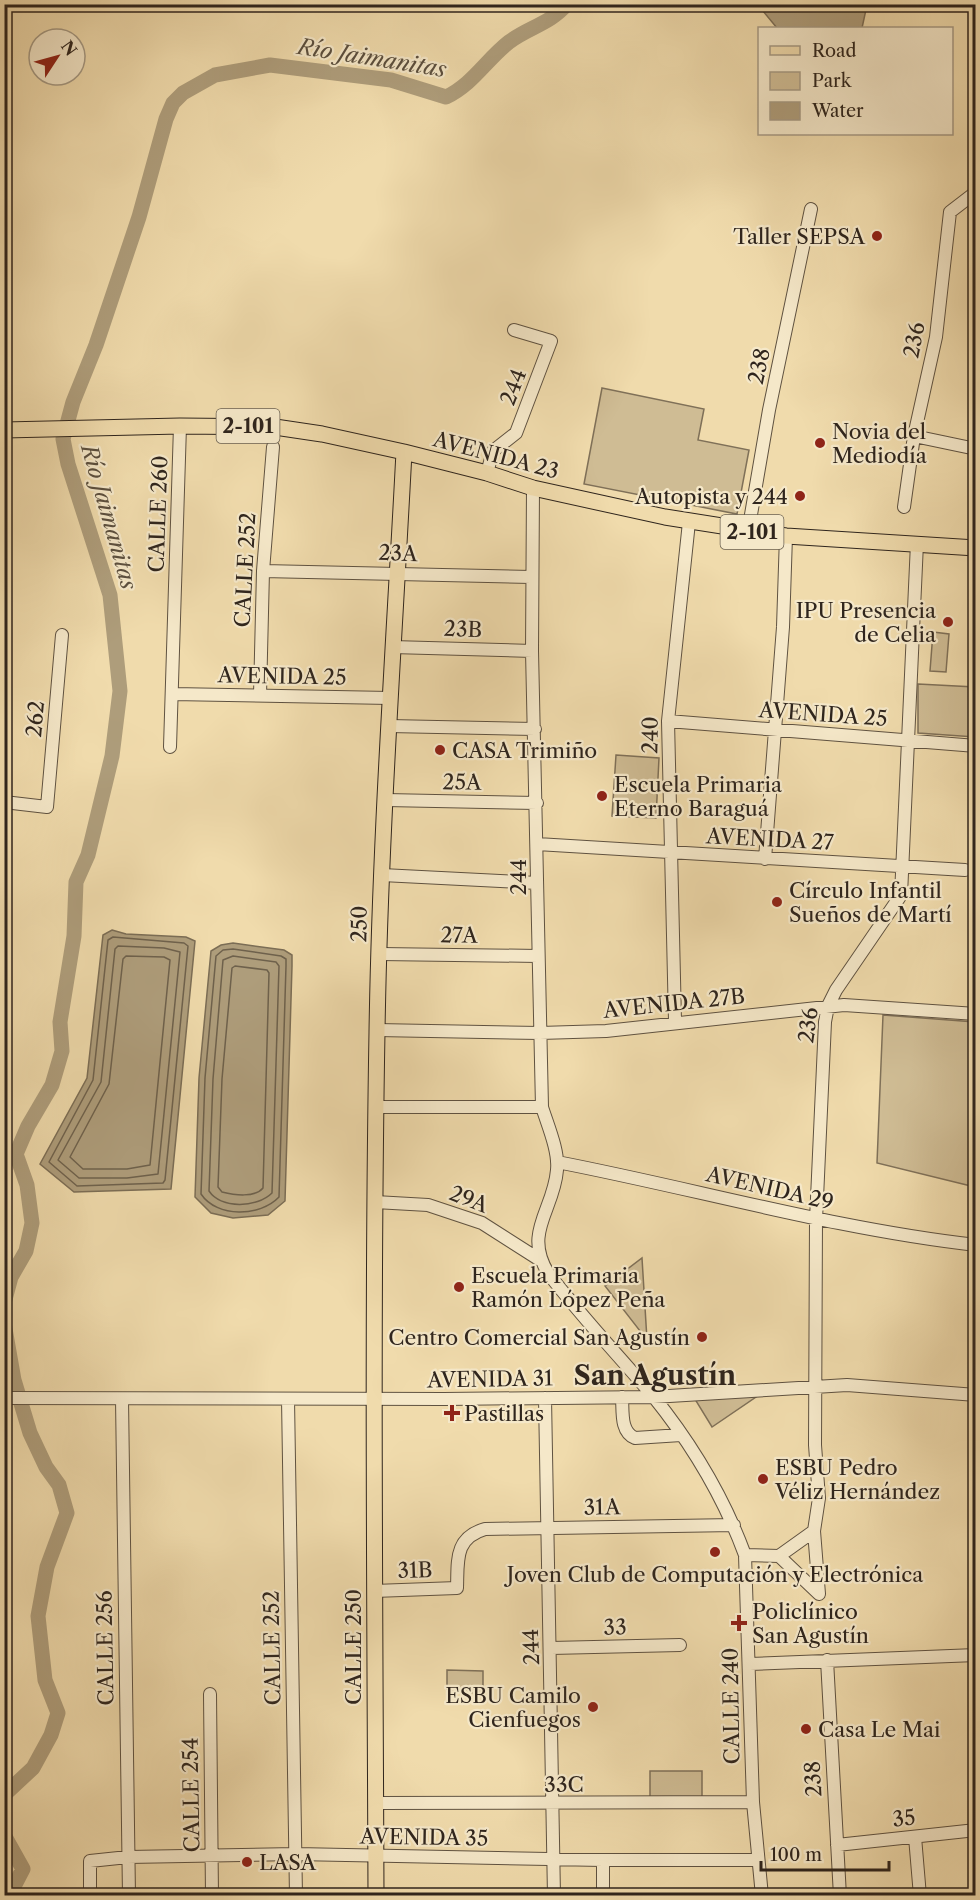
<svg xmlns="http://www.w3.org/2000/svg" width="980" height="1900" viewBox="0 0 980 1900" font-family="'Libre Caslon Text',serif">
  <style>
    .green { fill: #cfbc94; stroke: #7f7058; stroke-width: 1.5 }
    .water { fill: #ae9d7b; stroke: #7b6d55; stroke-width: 1.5 }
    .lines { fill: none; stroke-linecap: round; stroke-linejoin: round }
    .shore { stroke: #6e614c; stroke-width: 1.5 }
    .river { stroke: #ae9d7b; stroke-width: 15 }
    .minor-casing { stroke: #5f5241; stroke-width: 14 }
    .major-casing { stroke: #2f251d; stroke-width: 17 }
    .minor { stroke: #f5e8c9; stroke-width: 12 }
    .major { stroke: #f0dbac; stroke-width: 15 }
    .poi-dot { fill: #8f2418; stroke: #f5e8c9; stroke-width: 2 }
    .labels { text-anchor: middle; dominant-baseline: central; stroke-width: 4.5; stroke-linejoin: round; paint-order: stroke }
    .shield { fill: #f5e8c9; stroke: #6a6051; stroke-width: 1.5 }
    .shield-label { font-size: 20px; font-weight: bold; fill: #2f251d }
    .poi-label { font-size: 21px; fill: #2f251d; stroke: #f5e8c9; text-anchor: start }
    .street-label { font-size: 21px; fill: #2f251d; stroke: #f5e8c9 }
    .water-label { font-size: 22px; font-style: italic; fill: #5b4f3e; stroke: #f5e8c9 }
    .district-label { font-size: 27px; font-weight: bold; fill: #2f251d; stroke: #f5e8c9 }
  </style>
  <rect width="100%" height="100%" fill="#f0dbac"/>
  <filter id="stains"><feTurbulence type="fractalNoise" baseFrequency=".00333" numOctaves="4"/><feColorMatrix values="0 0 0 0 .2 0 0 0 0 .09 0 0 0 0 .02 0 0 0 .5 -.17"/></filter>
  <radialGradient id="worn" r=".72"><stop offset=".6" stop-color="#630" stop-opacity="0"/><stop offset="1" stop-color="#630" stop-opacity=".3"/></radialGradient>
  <path class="green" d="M602,388l102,21 -6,31 51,10 -12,64 -153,-30z
    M933,632l16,2 -3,38 -16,-1z
    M918,684l57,3v50l-57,-4z
    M616,755l43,3 -3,60 -44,-2z
    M883,1015l92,7v165l-98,-24z
    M642,1258l5,82 -42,-54z
    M768,1389l-56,38 -19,-31z
    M447,1670l36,1v22l-36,-1z
    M650,1771h52v27l-52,-1z"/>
  <path class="water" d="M758,5h109l-5,23h-85z
    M112,930l14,4 60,3 9,4 -24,248 -97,3 -34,-28 47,-86 16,-143z
    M233,943l51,7 8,5v11l-7,235 -17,14 -35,3 -22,-5 -16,-16 4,-119 12,-127 10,-6z"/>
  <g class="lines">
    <path class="shore" d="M113,937l71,6 4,3 -23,234 -2,3 -86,3 -28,-24 44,-82 15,-140z
      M118,946l46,2 16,4 -22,222 -31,4h-48l-21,-18 43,-78 14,-133z
      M233,949l48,7 5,3v7l-7,231c-19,20 -62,21 -78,-3l4,-116 11,-122 7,-6z
      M126,956l38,1 6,3 -20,205 -23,4h-44l-13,-12 39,-73 14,-125z
      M233,956l43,6 3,4 -7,227c-15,15 -51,16 -63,-2l4,-112 10,-119z
      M235,966l32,4 2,3 -6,215c-8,10 -29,7 -41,4l-4,-5 4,-108 10,-111z"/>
    <path class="river" d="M4,1303l7,-26 15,-26 6,-28 -5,-38 -11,-31 12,-28 24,-41 10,-34 -2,-29 14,-86 2,-54 12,-27 24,-99 8,-65 -10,-96 -42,-131 -5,-25 10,-37 23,-57 43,-128 27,-98 7,-16 10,-10 32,-18 55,-10 121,15 55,17c27,-13 40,-37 63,-55 20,-15 41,-18 58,-38
      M4,1323l10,57 16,53 16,34 13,18 8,28 -20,54 -9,49 7,64 13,33 -7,22 -18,33 -29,27
      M4,1835l19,34 -14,27"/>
    <defs>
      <path id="minor" d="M914,436l62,13
        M487,473l6,-22 23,-18 35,-92 -37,-11
        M533,488l-1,163 10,456c6,19 17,44 15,63 -3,40 -34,62 -9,103 33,43 70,82 105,123 38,47 71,102 92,159l8,247 9,94
        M904,507l10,-71 22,-99 14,-125 26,-20
        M748,532l21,-122 42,-201
        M263,571l268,6
        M392,647l140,4
        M173,694l217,4
        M260,695l3,-124 10,-124
        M668,721l308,25
        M389,726l146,3
        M170,747l10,-321
        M386,800l151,3
        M4,802l43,5 15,-172
        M537,844l428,26
        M765,859l18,-232 3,-91
        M382,875l155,8
        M380,954l158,2
        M675,1021l-7,-300 21,-199
        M377,1030l163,3 66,-2 238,-26 132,9
        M376,1107h166
        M557,1162c140,27 277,67 419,83
        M375,1202l53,3 54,18 58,37
        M622,1397c1,14 -2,35 13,41l46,-3
        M4,1398l440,1 209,-2 194,-12 129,10
        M545,1398l9,498
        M122,1399l7,497
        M288,1399l8,497
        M814,1531l-35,25 40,38
        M745,1555l34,1
        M374,1591l83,-3c1,-27 -3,-50 28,-59l249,-4
        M819,1594l-5,-63 5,-33 -4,-53 1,-225 9,-198 3,-16 8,-16 65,-95 16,-352
        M551,1648l129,-3
        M827,1660l13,236
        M750,1664l226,-9
        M210,1694l2,202
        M376,1803l377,-1
        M915,1837l5,59
        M837,1845l139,-15
        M90,1896v-35l38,-4 168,-3 307,6h155
        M603,1896v-36"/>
      <path id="major" d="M4,430l176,-4 95,1 47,7 82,18 83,21 46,15 132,29 121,19 190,12
        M376,1896c-1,-289 -4,-576 1,-864 3,-194 17,-387 27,-580"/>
    </defs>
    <use href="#minor" class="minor-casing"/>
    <use href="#major" class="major-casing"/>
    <use href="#minor" class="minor"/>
    <use href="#major" class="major"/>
  </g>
  <g class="poi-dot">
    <circle cx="877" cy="236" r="6"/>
    <circle cx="820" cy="443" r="6"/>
    <circle cx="800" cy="496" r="6"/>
    <circle cx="948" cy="622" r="6"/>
    <circle cx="440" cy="750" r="6"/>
    <circle cx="602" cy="796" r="6"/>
    <circle cx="777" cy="902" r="6"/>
    <circle cx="459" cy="1287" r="6"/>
    <circle cx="702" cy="1337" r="6"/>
    <path d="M449 1404h6v6h6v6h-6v6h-6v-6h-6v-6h6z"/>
    <circle cx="763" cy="1479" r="6"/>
    <circle cx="715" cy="1552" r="6"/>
    <path d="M736 1614h6v6h6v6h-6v6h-6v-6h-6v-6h6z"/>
    <circle cx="593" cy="1707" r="6"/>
    <circle cx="806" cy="1729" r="6"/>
    <circle cx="247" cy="1862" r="6"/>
  </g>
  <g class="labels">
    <g class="shield">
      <rect x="216.5" y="409" width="63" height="34" rx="4.5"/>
      <rect x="720.5" y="515" width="63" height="34" rx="4.5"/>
    </g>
    <g class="shield-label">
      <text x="248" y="426">2-101</text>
      <text x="752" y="532">2-101</text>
    </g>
    <g class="poi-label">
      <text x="865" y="236" text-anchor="end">Taller SEPSA</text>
      <text x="832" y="431">Novia del<tspan x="832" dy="24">Mediodía</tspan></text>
      <text x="788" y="496" text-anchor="end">Autopista y 244</text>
      <text x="936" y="610" text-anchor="end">IPU Presencia<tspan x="936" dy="24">de Celia</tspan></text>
      <text x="452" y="750">CASA Trimiño</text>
      <text x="614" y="784">Escuela Primaria<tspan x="614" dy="24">Eterno Baraguá</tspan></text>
      <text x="789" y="890">Círculo Infantil<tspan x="789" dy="24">Sueños de Martí</tspan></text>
      <text x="471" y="1275">Escuela Primaria<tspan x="471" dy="24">Ramón López Peña</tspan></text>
      <text x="690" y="1337" text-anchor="end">Centro Comercial San Agustín</text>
      <text x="464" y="1413">Pastillas</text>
      <text x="775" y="1467">ESBU Pedro<tspan x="775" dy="24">Véliz Hernández</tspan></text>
      <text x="715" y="1574" text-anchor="middle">Joven Club de Computación y Electrónica</text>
      <text x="752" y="1611">Policlínico<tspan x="752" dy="24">San Agustín</tspan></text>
      <text x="581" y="1695" text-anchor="end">ESBU Camilo<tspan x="581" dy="24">Cienfuegos</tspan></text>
      <text x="818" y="1729">Casa Le Mai</text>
      <text x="259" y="1862">LASA</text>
    </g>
    <g class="street-label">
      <text transform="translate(914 340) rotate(-79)">236</text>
      <text transform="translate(759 366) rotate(-78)">238</text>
      <text transform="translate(513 387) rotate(-69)">244</text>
      <text transform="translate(496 455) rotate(15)">AVENIDA 23</text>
      <text transform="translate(158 514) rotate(-88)">CALLE 260</text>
      <text transform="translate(398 553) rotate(2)">23A</text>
      <text transform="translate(245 570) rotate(-87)">CALLE 252</text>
      <text transform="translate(463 629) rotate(2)">23B</text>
      <text transform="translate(282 676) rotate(1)">AVENIDA 25</text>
      <text transform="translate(823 714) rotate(4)">AVENIDA 25</text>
      <text transform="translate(35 719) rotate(-85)">262</text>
      <text transform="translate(650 735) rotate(-89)">240</text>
      <text transform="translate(462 782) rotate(1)">25A</text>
      <text transform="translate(770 839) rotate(3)">AVENIDA 27</text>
      <text transform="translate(518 877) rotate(-90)">244</text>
      <text transform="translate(359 924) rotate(-89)">250</text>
      <text transform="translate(459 935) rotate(1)">27A</text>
      <text transform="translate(674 1003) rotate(-6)">AVENIDA 27B</text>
      <text transform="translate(808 1025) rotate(-82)">236</text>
      <text transform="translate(770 1188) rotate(13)">AVENIDA 29</text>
      <text transform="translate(469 1199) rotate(21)">29A</text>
      <text transform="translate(490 1379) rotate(-1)">AVENIDA 31</text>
      <text transform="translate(602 1507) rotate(-1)">31A</text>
      <text transform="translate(415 1570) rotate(-2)">31B</text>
      <text transform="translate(615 1627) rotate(-1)">33</text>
      <text transform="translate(353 1647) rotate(-90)">CALLE 250</text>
      <text transform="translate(531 1647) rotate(-92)">244</text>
      <text transform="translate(105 1648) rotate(-91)">CALLE 256</text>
      <text transform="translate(272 1648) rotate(-91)">CALLE 252</text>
      <text transform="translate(731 1706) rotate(-91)">CALLE 240</text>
      <text transform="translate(813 1779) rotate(-93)">238</text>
      <text x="564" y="1784">33C</text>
      <text transform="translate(191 1795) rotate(-91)">CALLE 254</text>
      <text transform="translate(904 1818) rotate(-6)">35</text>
      <text transform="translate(424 1837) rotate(1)">AVENIDA 35</text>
    </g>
    <g class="water-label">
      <text transform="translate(372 58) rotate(9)">Río Jaimanitas</text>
      <text transform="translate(109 517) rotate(74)">Río Jaimanitas</text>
    </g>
    <g class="district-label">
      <text x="655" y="1375">San Agustín</text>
    </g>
  </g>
  <rect width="980" height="1900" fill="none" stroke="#f0dbac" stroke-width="24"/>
  <rect x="6" y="6" width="968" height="1888" fill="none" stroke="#2f251d" stroke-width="3"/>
  <rect x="12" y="12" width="956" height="1876" fill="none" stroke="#2f251d" stroke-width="1.5"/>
  <rect x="758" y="27" width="195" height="108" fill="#f5e8c9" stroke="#a69a84" stroke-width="1.5"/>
  <rect x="770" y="46" width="30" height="9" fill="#f0dbac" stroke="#a69a84" stroke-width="1.5"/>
  <text x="812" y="57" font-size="18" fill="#2f251d">Road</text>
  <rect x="770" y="72" width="30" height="18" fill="#cfbc94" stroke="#a69a84" stroke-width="1.5"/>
  <text x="812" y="87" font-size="18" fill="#2f251d">Park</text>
  <rect x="770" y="102" width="30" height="18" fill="#ae9d7b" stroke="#a69a84" stroke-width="1.5"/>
  <text x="812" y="117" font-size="18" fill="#2f251d">Water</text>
  <g transform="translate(57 57) rotate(54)"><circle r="28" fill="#f5e8c9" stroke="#a69a84" stroke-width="1.5"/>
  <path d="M0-4.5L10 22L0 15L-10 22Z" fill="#8f2418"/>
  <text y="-9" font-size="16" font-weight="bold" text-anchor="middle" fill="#2f251d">N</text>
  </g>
  <path d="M761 1861v9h128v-9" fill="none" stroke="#2f251d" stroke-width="3"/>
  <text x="770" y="1861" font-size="18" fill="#2f251d" stroke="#f5e8c9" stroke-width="4.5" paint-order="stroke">100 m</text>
  <rect width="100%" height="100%" filter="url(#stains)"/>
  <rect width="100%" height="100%" fill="url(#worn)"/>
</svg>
